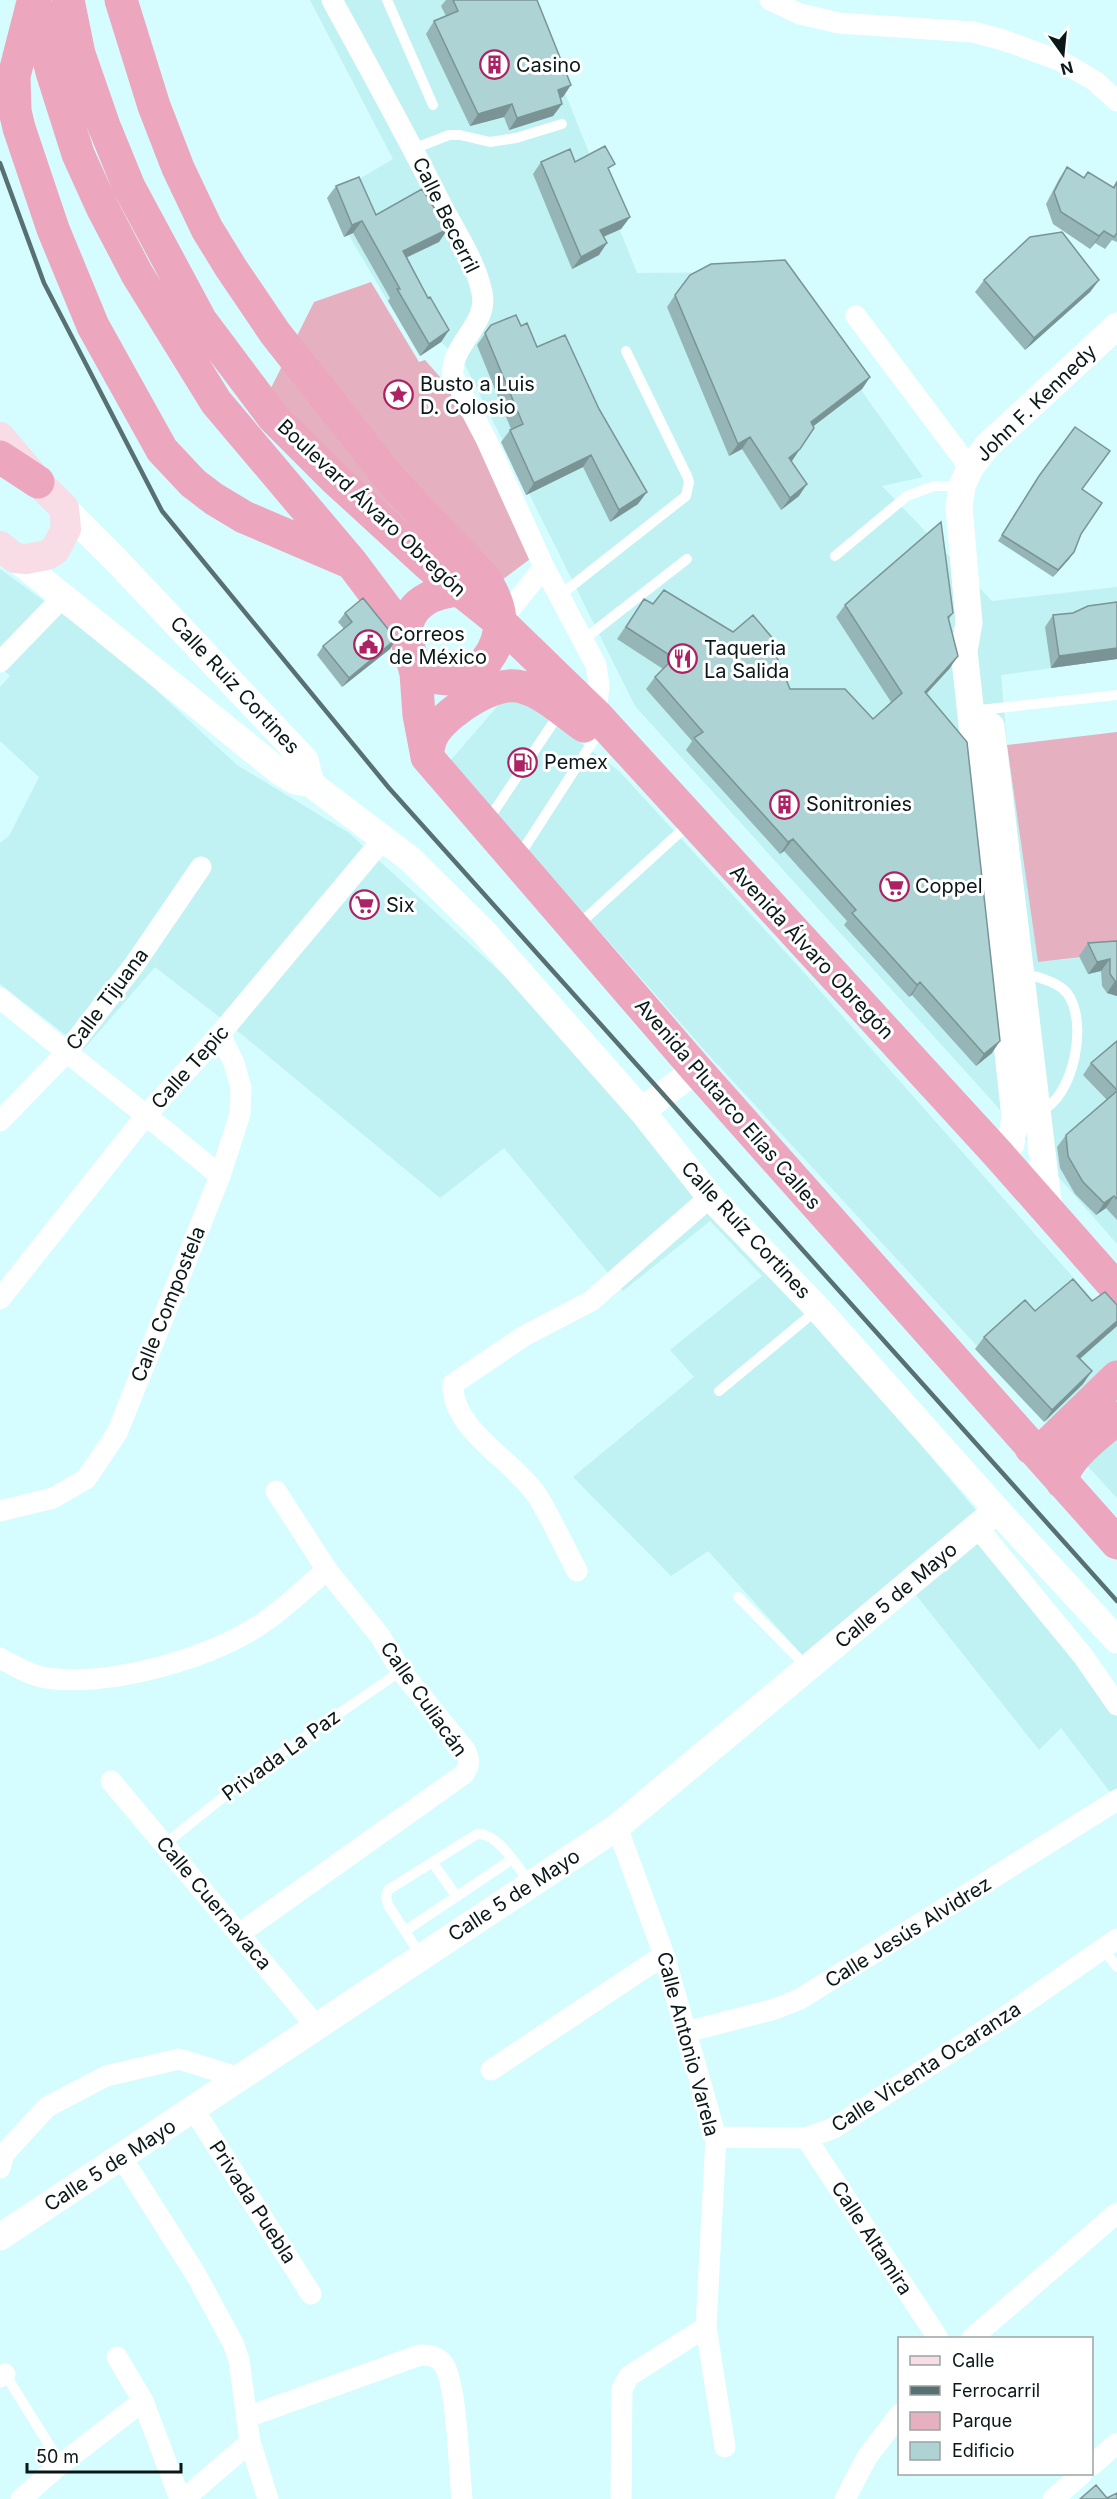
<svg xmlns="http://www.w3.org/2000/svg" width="1117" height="2499" viewBox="0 0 1117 2499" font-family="Inter,sans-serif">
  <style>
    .built { fill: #c0f1f3 }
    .green { fill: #e5b0c0 }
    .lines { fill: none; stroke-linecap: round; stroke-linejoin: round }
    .service { stroke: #fff; stroke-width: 10 }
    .minor { stroke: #fff; stroke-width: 21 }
    .tertiary { stroke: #fff; stroke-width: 27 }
    .secondary { stroke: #f8dde6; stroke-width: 30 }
    .trunk { stroke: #eca6be; stroke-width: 33 }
    .rail { stroke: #587071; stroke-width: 4.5 }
    .wall { fill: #96b5b7 }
    .shaded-wall { fill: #7a9495 }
    .building { fill: #aed3d5; stroke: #7a9495; stroke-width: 1.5 }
    .labels { text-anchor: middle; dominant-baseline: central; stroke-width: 6; stroke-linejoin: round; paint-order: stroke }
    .poi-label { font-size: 20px; fill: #0a1819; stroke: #fff; text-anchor: start }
    .street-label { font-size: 20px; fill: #0a1819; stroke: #fff }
  </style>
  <rect width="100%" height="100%" fill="#d5fcfe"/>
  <path class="built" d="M310,0h218l109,273 140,-1 146,205 -41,9 110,115 125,-14v72l-116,16 6,70 31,217 79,-8v290l-131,-150 -351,-388 -170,-341 -24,-23 -21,14 -93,-158 66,-39z
    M0,569l116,84 121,112 112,68 173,159 279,310 178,212 138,202v72l-7,4 -49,-64 -22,22 -138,-174 -95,83 -98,-108 -37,25 -98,-99 121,-100 -24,-27 92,-74 -52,-55 -87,70 -119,-143 -64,50 -200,-165 -85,-66 -71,82 -84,-65v-141l9,-7 30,-59 -39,-36v-54l10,-11 -10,-9z
    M518,698l100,72 181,197 318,360v171l-410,-445 -257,-292 52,-60z"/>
  <path class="green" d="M371,282l48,80 6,-2 48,54 57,145 -44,33 -224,-186 52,-104z
    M1117,732v221l-79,9 -31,-217z"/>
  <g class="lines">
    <path class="service" d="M387,0l46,105
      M413,149l36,-14h11l30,7 26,-4 46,-14
      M835,556l72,-60 27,-10h28
      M559,596l127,-100 3,-14 -2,-6 -61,-125
      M583,640l104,-81
      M971,711l146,-16
      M488,820l73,-109
      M519,856l78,-121
      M577,926l113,-103
      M1022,972c14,5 35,9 45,21 22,29 7,105 -28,119
      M719,1391l99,-82
      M738,1597l70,71
      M165,1844l93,-75 143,-98
      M432,1862l25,35
      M405,1931l106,-71
      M1103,1949l14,18
      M421,1956l-33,-51 -2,-9 2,-6 89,-56c21,-2 41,34 53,49
      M5,2374l56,90"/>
    <path class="minor" d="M332,0c37,68 75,136 110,206 14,27 34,56 40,87 7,32 -33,52 -29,83l33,63 58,128 -44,55
      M770,0l30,14 39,9 134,9 30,8 58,21 34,20 22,20
      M856,316l114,152
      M544,567l52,98 3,20 -3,30
      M0,662l62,-64
      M0,998c72,60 148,117 220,178
      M0,1121l66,-68 68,-88 67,-98
      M0,1299l147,-185 73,-80 164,-196
      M0,1511l53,-13 33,-19 31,-46 103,-257 20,-62 1,-26 -7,-25 -14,-29
      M978,1528l105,128 34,49
      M577,1571c-13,-25 -25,-51 -39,-74 -23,-36 -87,-67 -85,-113l71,-48 67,-35 119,-104
      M0,1658c14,8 30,17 46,20 65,9 168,-20 221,-58 21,-15 40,-34 60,-50
      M111,1781l205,245
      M617,1827l47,128 52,182 -10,190 19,120
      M240,1933l224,-159c6,-9 6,-14 1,-24l-64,-79 -21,-35 -53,-66 -51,-79
      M686,2032l89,-23 25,-10 317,-199
      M491,2070l173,-115
      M194,2110l117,184
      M716,2137l90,1 28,-10 172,-112 111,-77
      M806,2138l132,200
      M122,2158l73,115 38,70 6,17 11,82 18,57
      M0,2168l4,-14 43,-47 59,-31 73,-17 61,19
      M972,2338l145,-125
      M117,2357l26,44 37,98
      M0,2377l5,-3
      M247,2417l173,-62c9,0 18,1 24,10 13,20 15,106 18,134
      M1092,2465l25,-22
      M21,2499l35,-31 87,-67
      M184,2499l66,-57
      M621,2499l1,-110 7,-13 77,-49
      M845,2499l22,-42 33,-43
      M1053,2499l29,-25"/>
    <path class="tertiary" d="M64,508l51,51 190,201 6,24
      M15,558l265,214 15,9 16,3 99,75 73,72 159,180 68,86 108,112 179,201 120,130
      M991,726l58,484
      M642,1111l54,-42
      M998,1154l13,-10 4,-27 -51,-466 5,-28 -10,-117 3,-20 8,-18 17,-22 130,-120
      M0,2237l617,-410 380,-317"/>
    <path class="secondary" d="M0,437l38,45 26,26 2,21 -11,21 -8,5 -21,4 -11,-1 -15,-12"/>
    <path class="trunk" d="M34,0l18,72 26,82 24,53 35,67 79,128 135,160 54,72 11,39 3,42 8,42 269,312 421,474
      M68,0l11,54 25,72 25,61 72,134 72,96 62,62 95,87 70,56 96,93 402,439 119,135
      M121,0l33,106 24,62 29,61 24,39 44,65 116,147 93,98c8,13 16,28 16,44 0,26 -19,55 -46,57 -13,1 -26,-3 -38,-6
      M33,2l-19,74 1,35 4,17 34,101 40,97 69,124 31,33 21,16 30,18 103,44
      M0,457l38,25
      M405,634c3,-31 27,-42 55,-44
      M427,757c1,-9 3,-19 8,-26 15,-21 61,-52 87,-44 23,6 43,26 62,39
      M1031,1448h10l8,-5 68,-66
      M1062,1482c2,-24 37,-48 55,-64"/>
    <path class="rail" d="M0,163l44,120 118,228 227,277 728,813"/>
  </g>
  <path class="wall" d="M446,0h91l26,97 -3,1 2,6 -9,12 -44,14 -5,-13 -34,9 -44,-92 8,-13 12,-5 -5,-10z
    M541,162h34l34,9 21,46 -9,12 -17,7 -5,19 -27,14 -39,-95z
    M1067,167l17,11 4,-6 25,15 4,-7v62l-5,-2 -7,9 -10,-6 -5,6 -37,-25 -7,-20 13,-25z
    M336,186l40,29 63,27 -32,15 21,41 21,32 -8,12 -21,14 -32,-55 2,-3 -37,-65 -9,4 -17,-39z
    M984,280h115l-9,12 -65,58 -50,-58z
    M675,295l195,82 -8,12 -49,37 -22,35 8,35 -18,14 -39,-61 -13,7 -62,-149z
    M491,325l30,1 16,21 101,157 -28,18 -27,-55 -57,28 -25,-53 10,-13 -34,-84z
    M1035,483l47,6 -1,45 -12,25 -16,18 -55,-36z
    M644,599l9,5 118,41 19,44 83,30 18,-17 -55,-85 9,-12 108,8 -4,6 1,49 -24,26 66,359 -16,13 -64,-71 -3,2 -65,-72 3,-4 -63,-70 -4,3 -94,-104 6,-9 -46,-52 9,-12 8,-8 -46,-30z
    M1117,602v57l-66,9 -6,-41 8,-12 20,-2z
    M345,613l51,26 -6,10 -48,38 -25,-32 6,-9 21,-17 -6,-7z
    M1117,941v55l-10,-3 -5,-7 -1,-15 -13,3 -9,-18 9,-13z
    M1117,1041v179l-11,-12 -10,7 -21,-21 -15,-26 -3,-21 9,-12 41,-35 -24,-25 8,-12z
    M1092,1301l25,25 -37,33 3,25 -39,38 -69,-73 9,-12 51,-26z"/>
  <path class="shaded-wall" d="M571,85l-8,12 -13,5 8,-12z
    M512,104l-8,13 -34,9 8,-12z
    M562,104l-9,12 -44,14 8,-12z
    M630,217l-9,12 -29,13 8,-12z
    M362,221l-9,12 -9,4 8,-12z
    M448,229l-9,13 -44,21 8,-12z
    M1104,231l-9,12 -5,6 9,-13z
    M607,243l-8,12 -27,14 9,-12z
    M1099,280l-9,12 -65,58 9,-12z
    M449,330l-8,12 -21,14 9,-12z
    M870,377l-8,12 -60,46 9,-13z
    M750,437l-8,12 -13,7 9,-12z
    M800,449l-8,12 -12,9 9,-12z
    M591,455l-8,12 -57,28 8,-12z
    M807,484l-8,12 -18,14 9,-12z
    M647,492l-9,12 -28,18 9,-12z
    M1074,552l-5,7 -16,18 5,-7z
    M396,639l-6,10 -48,38 7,-9z
    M1117,648v11l-66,9 8,-12z
    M958,656l-8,12 -34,37 9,-13z
    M793,839l-9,12 -4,3 8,-12z
    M1110,959l-9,12 -13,3 9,-12z
    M1115,981l2,1v14l-10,-3z
    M920,982l-8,13 -3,2 8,-12z
    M1000,1041l-8,12 -16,13 8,-12z
    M1114,1196l-8,12 -10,7 8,-12z
    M1117,1321v5l-48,42 8,-12z
    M1092,1371l-9,13 -39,38 8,-12z"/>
  <path class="building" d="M453,0h84l34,85 -13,5 4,14 -45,14 -5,-14 -34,10 -44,-93 24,-10z
    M605,146l10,18 -7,4 22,49 -30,13 7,13 -26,14 -40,-95 29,-13 5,13z
    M1067,167l17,11 4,-6 26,16 3,-6v51l-3,4 -10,-6 -5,5 -38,-24 -7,-20z
    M359,177l17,38 46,-26 26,40 -45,22 25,47 2,-1 19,33 -20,14 -32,-55h3l-38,-68 -10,4 -16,-39z
    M1062,232l37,48 -65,58 -50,-58 46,-43z
    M785,260l85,117 -59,45 3,6 -14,21 -11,9 18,26 -17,14 -40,-61 -12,7 -63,-149 15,-20 21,-11z
    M516,315l5,11 6,-3 10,24 28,-12 34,74 48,83 -28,18 -28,-55 -57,28 -24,-53 13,-6 -38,-91 6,-8z
    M1075,427l35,24 -28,38 20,14 -21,31 -7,18 -16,18 -56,-35 37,-59z
    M941,522l12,91 -5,4 10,39 -33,36 42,50 33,299 -16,13 -64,-72 -3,3 -65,-72 4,-3 -63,-71 -5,3 -94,-104 9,-6 -48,-55 19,-19 -48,-31 18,-28 9,5 11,-14 69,42 20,-17 21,25 -3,3 19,46h55l28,30 29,-26 -57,-88z
    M363,598l33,41 -47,39 -26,-32 29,-24 -7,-9z
    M1117,602v46l-58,8 -6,-41 20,-2 15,-7z
    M1117,941v41l-2,-1 -5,-7v-15l-13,3 -9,-19z
    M1117,1041v49l-26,-27z
    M1117,1091v108l-3,-3 -10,7 -21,-21 -15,-26 -2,-21z
    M1073,1279l19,22 13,-9 12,13v16l-40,35 15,15 -40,39 -68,-73 41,-37 10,11z
    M1096,2485l11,13 10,-5v6h-37z"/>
  <defs>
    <symbol id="building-ring" viewBox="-11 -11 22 22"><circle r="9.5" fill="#fff" stroke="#ad2263" stroke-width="1.5"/><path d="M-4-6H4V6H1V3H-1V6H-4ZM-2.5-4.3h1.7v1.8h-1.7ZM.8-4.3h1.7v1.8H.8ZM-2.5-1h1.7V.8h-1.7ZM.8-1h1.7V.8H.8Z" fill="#ad2263"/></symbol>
    <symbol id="sight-ring" viewBox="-11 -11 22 22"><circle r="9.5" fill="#fff" stroke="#ad2263" stroke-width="1.5"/><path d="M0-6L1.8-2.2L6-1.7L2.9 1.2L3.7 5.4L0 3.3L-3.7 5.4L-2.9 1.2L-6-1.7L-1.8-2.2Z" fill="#ad2263"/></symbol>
    <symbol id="civic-ring" viewBox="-11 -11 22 22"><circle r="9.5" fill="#fff" stroke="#ad2263" stroke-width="1.5"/><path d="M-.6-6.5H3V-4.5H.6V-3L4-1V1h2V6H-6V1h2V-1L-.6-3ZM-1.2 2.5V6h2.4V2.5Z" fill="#ad2263"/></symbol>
    <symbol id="restaurant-ring" viewBox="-11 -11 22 22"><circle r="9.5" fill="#fff" stroke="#ad2263" stroke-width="1.5"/><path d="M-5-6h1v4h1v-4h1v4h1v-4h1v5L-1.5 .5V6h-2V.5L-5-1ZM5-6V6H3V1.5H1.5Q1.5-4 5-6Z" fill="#ad2263"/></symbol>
    <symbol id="fuel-ring" viewBox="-11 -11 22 22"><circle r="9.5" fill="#fff" stroke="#ad2263" stroke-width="1.5"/><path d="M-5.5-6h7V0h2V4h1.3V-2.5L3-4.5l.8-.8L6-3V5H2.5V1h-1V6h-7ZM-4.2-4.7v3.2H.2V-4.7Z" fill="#ad2263"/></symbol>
    <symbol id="supermarket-ring" viewBox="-11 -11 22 22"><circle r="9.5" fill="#fff" stroke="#ad2263" stroke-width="1.5"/><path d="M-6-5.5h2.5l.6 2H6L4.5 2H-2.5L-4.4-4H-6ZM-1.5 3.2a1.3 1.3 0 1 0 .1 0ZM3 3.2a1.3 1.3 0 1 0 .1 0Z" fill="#ad2263"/></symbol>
  </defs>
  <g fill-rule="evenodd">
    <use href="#building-ring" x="478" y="48" width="33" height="33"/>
    <use href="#sight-ring" x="382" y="378" width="33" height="33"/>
    <use href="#civic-ring" x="352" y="628" width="33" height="33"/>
    <use href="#restaurant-ring" x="666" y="642" width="33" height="33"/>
    <use href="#fuel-ring" x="506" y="746" width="33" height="33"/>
    <use href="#building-ring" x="768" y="788" width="33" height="33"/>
    <use href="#supermarket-ring" x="878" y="870" width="33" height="33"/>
    <use href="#supermarket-ring" x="348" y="888" width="33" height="33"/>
  </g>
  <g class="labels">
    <g class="poi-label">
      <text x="516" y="65">Casino</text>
      <text x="420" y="384">Busto a Luis<tspan x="420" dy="23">D. Colosio</tspan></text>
      <text x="389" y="634">Correos<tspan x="389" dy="23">de México</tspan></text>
      <text x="704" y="648">Taqueria<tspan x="704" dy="23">La Salida</tspan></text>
      <text x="544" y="762">Pemex</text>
      <text x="806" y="804">Sonitronies</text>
      <text x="915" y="886">Coppel</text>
      <text x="386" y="905">Six</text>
    </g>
    <g class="street-label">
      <text transform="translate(446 215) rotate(64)">Calle Becerril</text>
      <text transform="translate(1036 403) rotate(-44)">John F. Kennedy</text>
      <text transform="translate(372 508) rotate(43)">Boulevard Álvaro Obregón</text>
      <text transform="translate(235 685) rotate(47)">Calle Ruiz Cortines</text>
      <text transform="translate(812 952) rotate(47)">Avenida Álvaro Obregón</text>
      <text transform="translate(107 999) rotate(-53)">Calle Tijuana</text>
      <text transform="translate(190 1067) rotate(-48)">Calle Tepic</text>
      <text transform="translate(728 1104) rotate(49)">Avenida Plutarco Elías Calles</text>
      <text transform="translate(746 1230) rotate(47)">Calle Ruíz Cortines</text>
      <text transform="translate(168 1304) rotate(-68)">Calle Compostela</text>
      <text transform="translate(896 1595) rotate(-40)">Calle 5 de Mayo</text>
      <text transform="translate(424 1699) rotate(55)">Calle Culiacán</text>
      <text transform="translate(281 1755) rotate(-36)">Privada La Paz</text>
      <text transform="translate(514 1895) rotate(-33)">Calle 5 de Mayo</text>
      <text transform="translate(214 1903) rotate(50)">Calle Cuernavaca</text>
      <text transform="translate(908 1932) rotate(-32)">Calle Jesús Alvidrez</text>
      <text transform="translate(688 2044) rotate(75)">Calle Antonio Varela</text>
      <text transform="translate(926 2067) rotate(-33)">Calle Vicenta Ocaranza</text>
      <text transform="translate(110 2165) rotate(-33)">Calle 5 de Mayo</text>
      <text transform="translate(253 2202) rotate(57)">Privada Puebla</text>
      <text transform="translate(872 2238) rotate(57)">Calle Altamira</text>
    </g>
  </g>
  <rect x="898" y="2337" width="195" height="138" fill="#ffffff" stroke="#9da3a3" stroke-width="1.5"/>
  <rect x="910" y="2356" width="30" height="9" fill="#f8dde6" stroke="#9da3a3" stroke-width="1.5"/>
  <text x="952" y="2367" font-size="18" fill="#0a1819">Calle</text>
  <rect x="910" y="2386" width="30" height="9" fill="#587071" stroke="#9da3a3" stroke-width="1.5"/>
  <text x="952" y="2397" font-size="18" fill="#0a1819">Ferrocarril</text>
  <rect x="910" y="2412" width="30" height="18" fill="#e5b0c0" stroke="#9da3a3" stroke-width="1.5"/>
  <text x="952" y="2427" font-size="18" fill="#0a1819">Parque</text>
  <rect x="910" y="2442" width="30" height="18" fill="#aed3d5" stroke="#9da3a3" stroke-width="1.5"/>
  <text x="952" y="2457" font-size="18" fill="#0a1819">Edificio</text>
  <g transform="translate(1063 54) rotate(165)" stroke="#ffffff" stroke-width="4.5" paint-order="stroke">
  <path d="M0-4.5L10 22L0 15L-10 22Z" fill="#0a1819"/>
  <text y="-9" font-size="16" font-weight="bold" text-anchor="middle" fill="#0a1819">N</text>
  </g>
  <path d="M27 2463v9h154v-9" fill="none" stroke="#0a1819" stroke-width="3"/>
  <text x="36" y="2463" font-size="18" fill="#0a1819" stroke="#ffffff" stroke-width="4.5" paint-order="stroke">50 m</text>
</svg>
